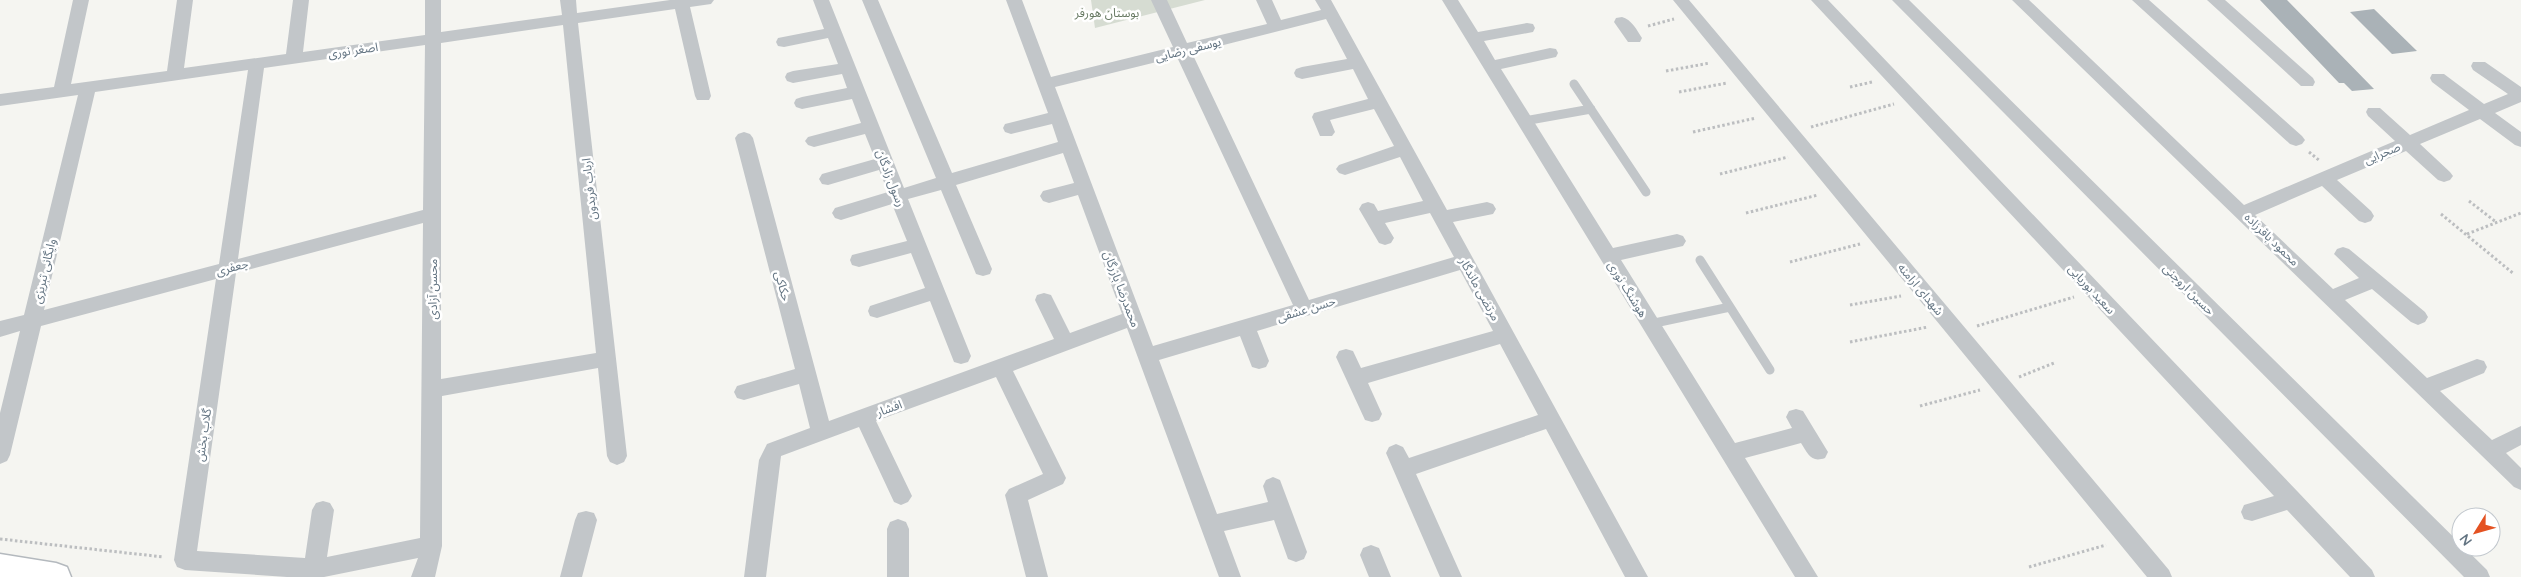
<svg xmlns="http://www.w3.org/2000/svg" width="2521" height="577" viewBox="0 0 2521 577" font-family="Quicksand,'Noto Sans Arabic',sans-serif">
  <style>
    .green { fill: #d6dcd2 }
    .building { fill: #aab2b7 }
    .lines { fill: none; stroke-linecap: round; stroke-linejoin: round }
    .secondary-casing { stroke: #b4b9be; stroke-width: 3 }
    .path { stroke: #bcbec0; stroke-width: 3; stroke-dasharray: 2.5 2.5; stroke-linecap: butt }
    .lane { stroke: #c2c6c9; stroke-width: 9 }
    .street { fill: #c2c6c9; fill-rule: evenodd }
    .secondary { fill: #fff; fill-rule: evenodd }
    .labels { text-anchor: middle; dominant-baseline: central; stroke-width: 5; stroke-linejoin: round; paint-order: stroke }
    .park-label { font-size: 12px; fill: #677962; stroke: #fff }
    .street-label { font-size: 12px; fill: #637482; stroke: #fff }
  </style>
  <rect width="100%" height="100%" fill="#f5f5f1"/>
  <path class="green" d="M1091,0h114l-110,28z"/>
  <path class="building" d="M2260,0h27l87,89 -22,2 -8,-8h-5z
    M2374,9l43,42 -25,3 -42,-42z"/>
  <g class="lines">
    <defs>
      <path id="secondary" d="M0,554l56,9 11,4 4,10h-71z"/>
    </defs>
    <use href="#secondary" class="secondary-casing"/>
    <path class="path" d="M1648,26l26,-7
      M1666,71l44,-8
      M1850,87l22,-5
      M1679,92l48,-9
      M1811,127l83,-23
      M1693,132l63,-14
      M2309,152l11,9
      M1720,174l68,-17
      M2469,201l27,21
      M1746,213l72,-18
      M2441,214l73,60
      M2467,234l54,-21
      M1790,262l70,-18
      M1850,305l51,-9
      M1977,326l97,-29
      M1850,342l78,-15
      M2019,377l35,-14
      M1920,406l60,-16
      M0,539l164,18
      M2029,567l77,-22"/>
    <path class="lane" d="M1574,84l72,108
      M1524,121l67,-12
      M1700,260l30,47
      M1650,324l80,-17 40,63"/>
    <path class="street" d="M73,0h16l-18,84 96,-13 10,-71h16l-9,68 102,-14 7,-54h16l-6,52 122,-17v-35h16v32l121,-17 -2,-15h16l1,13 93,-13h44l-3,4 -21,3 21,89 -2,4h-12l-2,-4 -20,-87 -97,14 49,433 -3,6 -7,3 -7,-3 -3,-6 -9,-88 -156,28v150l-7,31h-24l7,-19 -94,19h-37l-102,-7 -8,-3 -3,-7 42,-281 -175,47 -31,129 -3,6 -7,3v-51l20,-82 -20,6v-16l24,-6 54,-220 -78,11v-12l54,-7zM563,25l33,328 -155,26v-336zM425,45l-2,165 -185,49 26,-191zM248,70l-29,194 -175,46 51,-218zM423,223l-3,315 -93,19 7,-47 -4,-7 -7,-2 -7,2 -4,7 -7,48 -108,-7 39,-278z
      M813,0h16l75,188 32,-10 -74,-178h16l74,173 106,-31 -6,-18 -41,10 -6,-2 -2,-4 2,-4 43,-11 -42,-113h16l29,77 122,-30 -22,-47h16l20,43 80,-19 -11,-24h16l9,20 40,-10 -6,-10h16l116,210 40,-8 6,2 3,5 -3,5 -40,8 195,355h-23l-79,-148 -130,45 46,103h-22l-54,-124 3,-6 7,-3 7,3 6,11 129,-43 -38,-71 -132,39 14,31 -3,6 -7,2 -7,-2 -29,-63 3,-6 7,-2 7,2 8,17 132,-37 -33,-61 -203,61 12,30 -3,6 -7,2 -7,-2 -12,-31 -81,24 58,154 51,-12 -5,-16 3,-6 7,-3 7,3 27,72 -3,7 -8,3 -8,-3 -14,-39 -50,11 17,46h-22l-92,-249 -114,43 53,107 -3,6 -35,16 20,77h-22l-21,-82 4,-6 34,-15 -47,-97 -120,44 36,75 -4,6 -7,3 -7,-3 -35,-75 -78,29 -15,121h-22l15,-117 8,-16 43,-16 -11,-44 -55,16 -7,-2 -3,-6 3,-6 58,-17 -60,-231 3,-4 6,-2 6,2 3,4 76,283 225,-82 -19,-39 2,-5 7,-2 7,2 19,38 52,-19 -44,-119 -29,8 -6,-2 -3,-5 3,-5 31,-8 -11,-30 -107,32 36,84 -2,5 -7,2 -7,-2 -2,-5 -33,-79 -33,9 63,157 -3,6 -7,2 -7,-2 -24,-61 -53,17 -7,-2 -2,-5 2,-5 55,-18 -14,-35 -52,14 -7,-2 -2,-5 2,-5 55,-14 -15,-37 -51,16 -6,-2 -3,-5 3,-5 53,-16 -9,-22 -51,15 -6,-1 -3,-5 3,-5 53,-15 -10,-25 -51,13 -6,-2 -3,-4 3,-4 53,-14 -9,-24 -50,10 -6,-2 -2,-4 2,-4 6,-2 45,-9 -5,-14 -49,9 -6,-2 -2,-4 2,-4 6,-2 45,-7 -10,-26 -44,9 -6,-1 -2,-4 2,-4 46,-9zM1326,19l21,40 -45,8 -6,2 -2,4 2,4 6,2 51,-10 15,30 -54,14 -2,4 8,19h12l3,-4 -5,-12 44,-11 20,37 -55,19 -3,4 3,4 6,2 55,-18 23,44 -45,10 -4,-7 -6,-2 -6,2 -3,5 20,34 6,2 6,-2 3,-5 -9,-15 45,-10 24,44 -145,43 -117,-247zM1177,57l116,248 -140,41 -98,-259z
      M1442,0h16l20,32 49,-9 6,1 2,4 -2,4 -49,9 11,19 55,-12 6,1 2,4 -2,4 -55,12 112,179 64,-14 6,2 3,5 -3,5 -62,14 114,183 57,-15 -6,-11 3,-6 7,-2 7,2 25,41 -3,6c-14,5 -17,-4 -24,-15l-56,15 73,119h-23z
      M1673,0h16l480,570 3,7h-25z
      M1811,0h17l470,492 74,78 3,7h-25l-63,-67 -35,11 -8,-2 -3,-7 3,-7 30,-9z
      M1892,0h17l578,570 3,7h-26z
      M2012,0h17l215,205 151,-64 -27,-25 -2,-4 2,-4h12l30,27 59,-25 -37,-28 -2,-4 2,-4h12l40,30 24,-10 -35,-24 -2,-4 2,-4h12l36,25v15l-26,11 26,19v15l-6,-2 -35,-26 -60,25 30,28 3,4 -3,4 -6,2 -6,-2 -32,-29 -69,29 34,31 3,5 -3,5 -6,2 -6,-2 -37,-35 -67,29 78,74 26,-11 -25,-24 3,-5 6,-2 6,2 76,63 3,5 -3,5 -7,3 -7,-3 -39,-33 -27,11 82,78 50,-19 7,2 3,6 -3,6 -44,18 52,49 29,-14v19l-15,8 15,15v22l-7,-3z
      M2132,0h17l153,136 3,4 -3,4 -6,2 -6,-2z
      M2207,0h18l88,78 2,4 -2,4h-12z
      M1622,17c9,2 15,13 20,21l-2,4h-12l-14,-20 2,-4z
      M586,511l8,2 3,7 -15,57h-22l15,-57 3,-7z
      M898,519l8,3 3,7v48h-22v-48l3,-7z
      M1371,545l8,3 12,29h-22l-9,-22 3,-7z"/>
    <use href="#secondary" class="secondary"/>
  </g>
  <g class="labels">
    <g class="park-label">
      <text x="1107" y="12">بوستان هورفر</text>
    </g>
    <g class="street-label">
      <text transform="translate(1188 49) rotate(-14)">یوسفی رضایی</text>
      <text transform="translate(353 50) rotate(-8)">اصغر نوری</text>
      <text transform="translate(2382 153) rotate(-23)">صحرایی</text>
      <text transform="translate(891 178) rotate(69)">رسول زادگان</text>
      <text transform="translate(589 189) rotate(-96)">ارباب فریدون</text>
      <text transform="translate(2272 239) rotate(44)">محمود باقرزاده</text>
      <text transform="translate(232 267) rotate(-15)">جعفری</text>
      <text transform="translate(44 271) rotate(-77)">وایگانی تبریزی</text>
      <text transform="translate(783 286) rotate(75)">حکاکی</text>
      <text transform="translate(432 289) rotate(-90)">محسن آزادی</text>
      <text transform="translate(1122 289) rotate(69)">محمدرضا بازرگان</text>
      <text transform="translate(1480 289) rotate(61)">مرتضی ماندگار</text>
      <text transform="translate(1628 289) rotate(58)">هوشنگ نوری</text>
      <text transform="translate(1921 289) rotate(50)">شهدای ارامنه</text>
      <text transform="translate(2092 289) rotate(47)">سعید بوریایی</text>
      <text transform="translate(2189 289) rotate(45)">حسین اروجنی</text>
      <text transform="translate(1306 309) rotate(-17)">حسن عشقی</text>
      <text transform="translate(889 408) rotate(-20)">افشار</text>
      <text transform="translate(203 435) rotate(-82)">گلاب بخش</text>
    </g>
  </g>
  <g transform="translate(2476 532) rotate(233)"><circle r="24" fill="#ffffff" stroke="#c1c7cd"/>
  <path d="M0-4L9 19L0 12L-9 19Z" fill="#e45222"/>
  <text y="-8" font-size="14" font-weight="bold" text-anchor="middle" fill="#637482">N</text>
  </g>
</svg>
